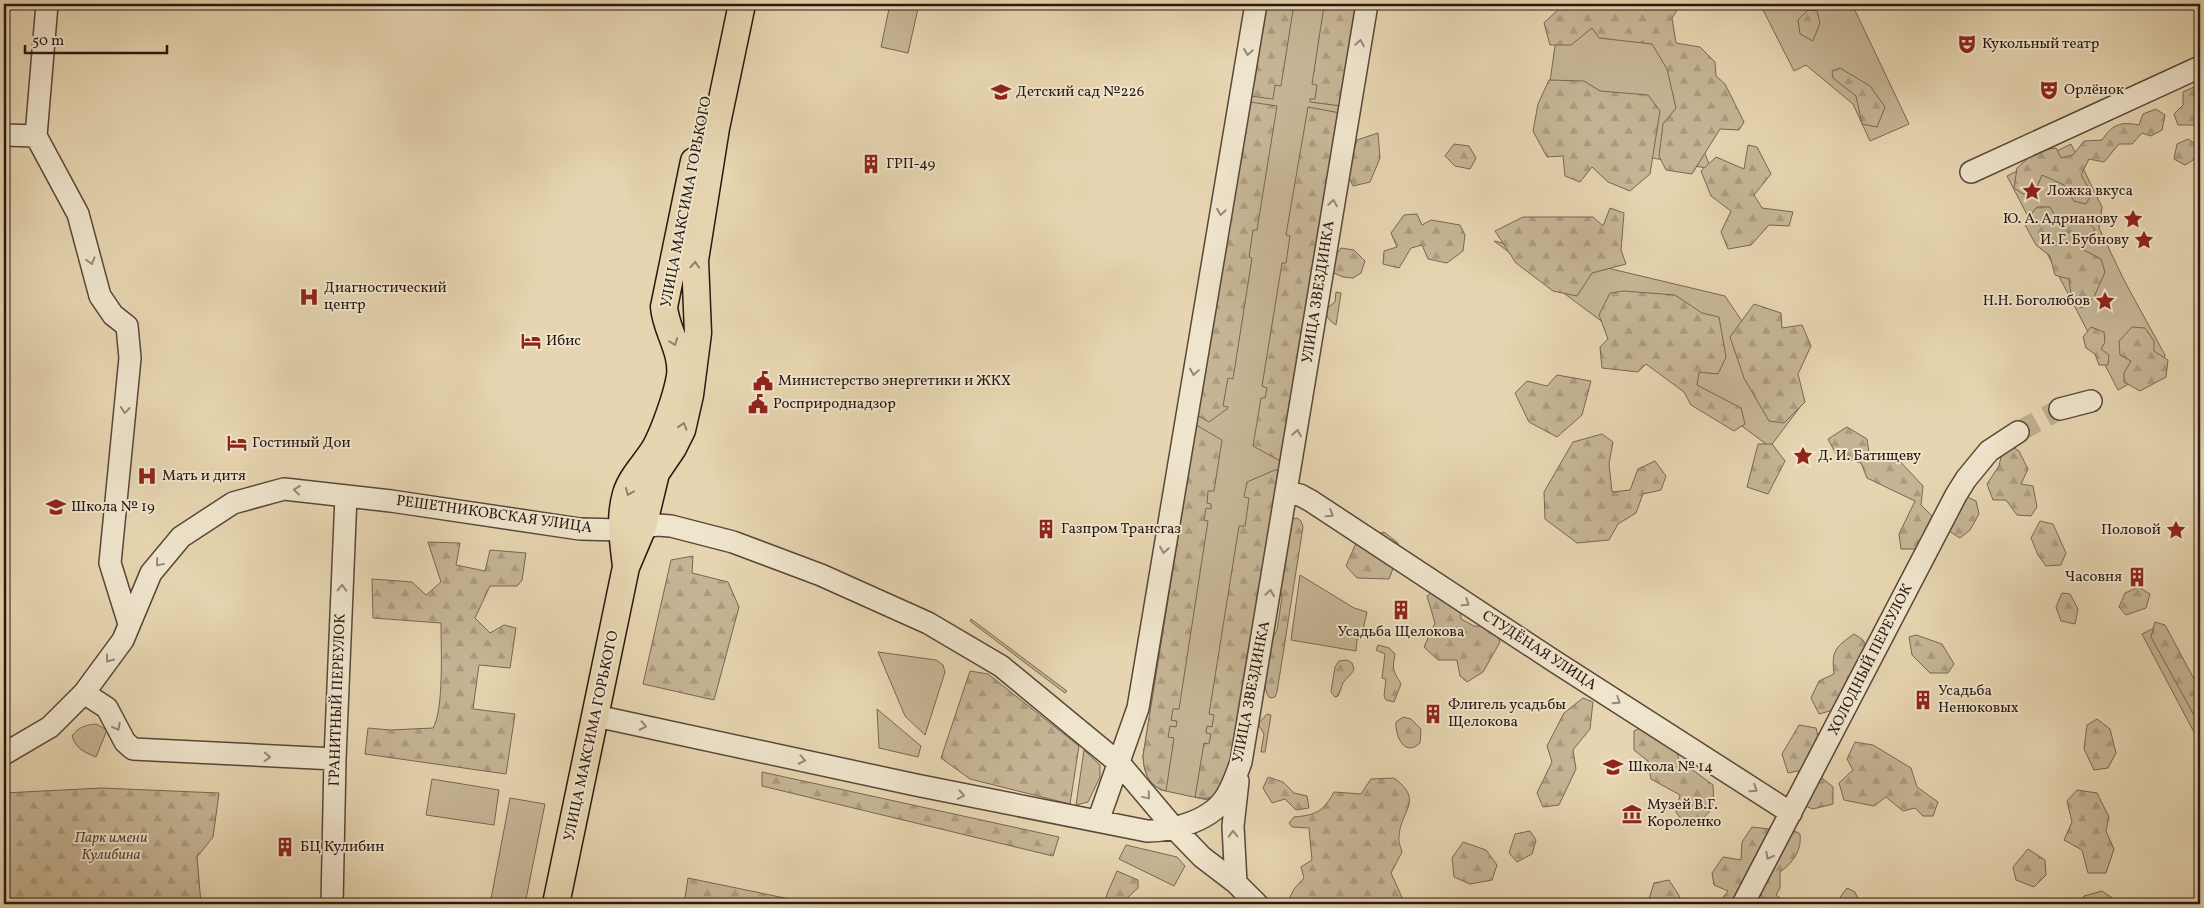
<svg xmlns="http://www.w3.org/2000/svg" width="2204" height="908" viewBox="0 0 2204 908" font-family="Vollkorn,serif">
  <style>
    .green { fill: #c6b595; stroke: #786654 }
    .forest { fill: url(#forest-firs); stroke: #786654 }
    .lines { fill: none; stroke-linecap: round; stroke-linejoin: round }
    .minor-tunnel { stroke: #c0af90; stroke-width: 21; stroke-dasharray: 21 11; stroke-linecap: butt }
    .minor-casing { stroke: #58473a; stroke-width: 24 }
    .major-casing { stroke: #291812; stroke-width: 29 }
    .minor { stroke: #efe4cc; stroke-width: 21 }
    .major { stroke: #e6d5b0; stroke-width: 26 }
    .oneway { stroke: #968878 }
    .oneway2 { stroke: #918069 }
    .labels { text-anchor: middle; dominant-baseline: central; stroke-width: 4; stroke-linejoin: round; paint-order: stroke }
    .poi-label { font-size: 15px; fill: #291812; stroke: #efe4cc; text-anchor: start }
    .street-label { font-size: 15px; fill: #291812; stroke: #efe4cc }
    .park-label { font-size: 15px; font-style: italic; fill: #584739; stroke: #efe4cc }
  </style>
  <defs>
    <pattern id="forest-firs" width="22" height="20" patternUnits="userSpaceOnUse" patternTransform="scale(1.25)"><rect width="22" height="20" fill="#c6b595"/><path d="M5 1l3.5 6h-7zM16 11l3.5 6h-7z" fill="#aa9b7f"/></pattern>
  </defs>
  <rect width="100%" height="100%" fill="#e6d5b0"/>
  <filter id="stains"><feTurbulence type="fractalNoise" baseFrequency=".004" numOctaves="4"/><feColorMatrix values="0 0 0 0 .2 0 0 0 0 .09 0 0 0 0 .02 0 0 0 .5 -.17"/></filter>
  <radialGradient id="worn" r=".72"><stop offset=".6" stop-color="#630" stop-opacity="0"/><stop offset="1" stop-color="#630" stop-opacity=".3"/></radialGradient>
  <path class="green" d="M890,4h29l-11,49 -27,-6z
    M1265,4h93l-78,466 -72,330 -47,-10c-14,-9 -17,-18 -18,-34z
    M1561,4h85l65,165 -169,-32z
    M1760,4h92l57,120 -39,17 -17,-37 -47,-39 -12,6z
    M2071,144l31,63 -3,21 26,54 40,73 -2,10 -45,25 -111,-214z
    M1494,241l231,55 75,111 -30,40z
    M1336,292l5,1 -5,32c-6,-4 -11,-8 -10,-16l9,-7z
    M1300,575l54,33 13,4 -6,27h-4l-1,12 -65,-11z
    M971,619l96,72 -2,2 -95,-72z
    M2158,626l42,68v42h-4l-54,-102z
    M878,652l58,8 7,5 2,7 -20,63 -20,-19z
    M877,709l44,37 -3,11 -39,-9z
    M1267,714l4,1 -6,37h-4l3,-18 -6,-10z
    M96,724l11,6 -11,27c-12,-5 -20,-8 -24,-21 6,-9 14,-11 24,-12z
    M1084,750l16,15v12l-12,25 -12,3z
    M432,779l67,11 -5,35 -68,-10z
    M510,798l35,6 -20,100h-35z
    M1126,845l51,12 8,9 -11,20 -55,-27z"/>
  <path class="forest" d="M1265,4h29l-13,82 -6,-1 -2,14 -22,-3z
    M1330,4h28l-17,102 -31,-4v-3h5l2,-14 -5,-1 12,-78 5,1z
    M1564,4h117l-9,14 4,25 24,4 15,15 1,14 9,8 19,38 -5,8 -19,-1 -28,45 -26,-4 -7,-14 4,-32 13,-16 -9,-39 -15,-25 -53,-6 -7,-10 -21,17h-21l-6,-22z
    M1808,10l9,1 3,12 -7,18 -13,-7 -2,-14z
    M1840,68l30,18 15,21 -8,20 -15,-3 -6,-28 -23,-18 -1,-7z
    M1549,80l35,1 16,10 48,4 12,16 -10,63 -20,17 -22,-9 -16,-15 -12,15 -15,-6 -2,-20 -16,1 -14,-26 5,-27z
    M2196,86l4,2v34l-5,3h-17l-4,-11 9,-9v-13z
    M1250,102l27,4 -20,124h-4l-4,27 3,1 -19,121 -5,-1 -5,28 5,1 -1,2 -18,13 -12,-7z
    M1308,107l32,6 -58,349 -29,-16 8,-48h4l2,-10 -5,-2 20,-123h4l4,-27 -4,-1z
    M2156,109l9,6 -3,15 -11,6 -9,-3 -10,11h-13l-15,18 -15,-3 -8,16 11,19 -6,10 -12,-3 -10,-16 -22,-10 -5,12 -14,7 -9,-6 3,-20 19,-17 20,-3 5,10 12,-3 11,-14 18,-1c10,-15 18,-19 37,-15l4,-11z
    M1378,133l2,25 -10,24 -17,4 -6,-13 10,-33z
    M2188,139l12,8 -7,13 -8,5 -11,-6 3,-15z
    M1454,144l15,2 7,12 -6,11 -15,-3 -10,-10z
    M1748,145l9,2 14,27 -17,21 8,13 31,4 -4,14 -20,-1 -18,20 -23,4 -7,-17 10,-21 -20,-15 -10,-25 15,-14 28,12z
    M2037,207h13l7,12 20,-5 18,15 -11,21 17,9 4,13 -11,25 -12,11 -10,-6 -3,-23 -14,-4 -5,-19 -14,-11 -12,-22z
    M1610,208l14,5 -3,37 5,14 -34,9 -15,23 -24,-5 -37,-28 -21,-32 28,-14h70l10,9z
    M1417,214l5,11 9,-5 29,5 5,10 -2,16 -16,12 -19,-4 -6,-14 -11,3 -12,20 -16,-4 1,-13 13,-4 -6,-14 13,-18z
    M1341,248l13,2 11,11 -4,12 -8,5 -10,-1 -11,-5 2,-15z
    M1624,291l51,4 27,18 17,4 7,40 -8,17 -19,-2 -2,13 44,23 4,16 -11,7 -43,-26 -7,-13 -38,-28 -8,8 -36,-4 -2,-21 8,-8 -9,-24 11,-22z
    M1754,304l27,9 1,15 20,-3 9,21 -13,28 7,28 -21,21 -15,-2 -25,-43 -14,-41z
    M2091,327l13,5 1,10 -4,7 8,6 -1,10h-9l-4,-11 -9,-6 -3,-11z
    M2132,327l13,1 9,13v10l14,9 -2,17 -26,14 -16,-9v-9l7,-12 -11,-6 -1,-14z
    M1557,375l34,6 -9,34 -25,22 -28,-15 -14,-29 12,-12 20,5z
    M1196,425l26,15 -8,51h-6l-1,12 4,1v5l-5,-1 -2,12 4,1 -29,188h-6l-2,11 6,1 -1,6 -6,-1 -2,11 6,1 -8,53c-18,-5 -22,-19 -23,-35z
    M1847,427l20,12 3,20 24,-4 29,31 -2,19 13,13 -17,31h-16l-2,-15 16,-33 -48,-23 -6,-15 -24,-7 -9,-17z
    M1602,434l11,8 -4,22 3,28 18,-2 8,-21 17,-8 11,15 -5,14 -18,4 -7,19 -18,11 -9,16 -32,3 -32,-24 -1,-27 29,-50z
    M1758,444h14l13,17 -17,33 -21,-7z
    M2011,446l8,5 9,18 -7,15 12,2 4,21 -6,9 -14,-1 -11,-15h-13l-6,-16 12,-18 3,-13z
    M1275,470h5l-51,311c-12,14 -15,20 -34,16l9,-54 5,1 2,-10 -5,-1 1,-7 5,1 2,-12 -5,-1 30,-188h6l4,-28 -5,-1 3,-15z
    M1967,497l9,4 3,13 -9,16 -10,8 -11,-7z
    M1297,518l4,3 2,6 -26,165 -2,5 -5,1c-10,-9 -3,-45 -2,-58l5,-3 4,-7 5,-33 -3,-12 12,-66z
    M2040,521l13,3 13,29 -5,12 -15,1 -8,-11 -7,-17z
    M1384,532l14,11 -4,23 -5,13 -32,-1 -11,-12 10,-23z
    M428,542l32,1 -4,22 29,6 5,-21 36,3 -4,27 -5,6h-27l-15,32 15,15 14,-8 12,3 -6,40 -31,-3 -6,44 42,5 -9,60 -141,-20 3,-26 22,2 43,-2c11,-18 8,-81 8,-105l-68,-5 -1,-39 40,3 14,13 15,-13z
    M693,556l-1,17 36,9 11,25 -25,93 -71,-16 28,-124z
    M1440,585l20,10 1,24 13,7 21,1 5,15 -17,30 -16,10 -7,-6 -3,-16h-19l-14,-13 11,-24 -8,-27z
    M2139,587l11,7 -4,14 -20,7 -7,-8 6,-14z
    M2062,593l8,1 8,15 -3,15 -14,-3 -5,-14z
    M2155,622l10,3 35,65v36l-49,-89z
    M1854,634l9,6 6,11 -9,20 -13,6 3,14 -13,18 -18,5 -8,-16 8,-17 15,-7c-3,-24 2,-27 20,-40z
    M1916,635l26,9 12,20 -6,9h-18l-18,-18 -3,-18z
    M1378,645l11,3 6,6c-3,16 -2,16 6,30l-7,18 -8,-2 -2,-4 2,-17 -4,-1 3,-24 -9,-4z
    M1347,660l5,3 2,6c-3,7 -8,9 -11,14 -2,5 -3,9 -5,13l-3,1 -4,-5 4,-25 4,-6z
    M970,671l18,3 91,72 -9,58 -100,-25 -29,-21z
    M1583,698l10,4 -3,27 -17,21 3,19 -17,36 -16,2 -6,-14 15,-31 -5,-16 17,-33z
    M1403,717l8,2 10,10 -1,14c-16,15 -25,-8 -24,-21z
    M2097,719l13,10 6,24 -8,15 -14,2 -10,-21 3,-24z
    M1647,725l30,24 3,19h10l23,17c2,26 -3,30 -26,43l-11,-16 4,-17 -29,-16 -3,-18 -14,-11v-19z
    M1799,725l17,3 4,18 -12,23 -20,4 -6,-19z
    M1855,742l18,3 38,23 6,19 21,15 -5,14h-10l-8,-8 -12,3 -17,-14 -12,9 -30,-6 -5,-17 14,-13 -6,-11z
    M762,772l297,65 -6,19 -291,-70z
    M1268,777l15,5 11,11 13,3 2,12 -13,2 -11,-11 -13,4 -9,-15z
    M1808,777l14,1 11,9v17l-20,5 -11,-4z
    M1394,778c31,23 6,32 5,59 -1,4 2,11 3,15l-11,21 14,31h-75l-5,-2 -33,2 -2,-7 4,-8 10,-11 -3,-11 11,-7 -3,-32 -17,-1 -3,-4 5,-6c22,-2 29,-5 40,-25l27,2 10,-15z
    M102,788l117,5 -6,44 -16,20 4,47h-197v-111z
    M2077,790l20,3 12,24 -3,14 8,18 -8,24h-18l-6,-23 -18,-10 8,-18 -5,-21z
    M1752,827l17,2 2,12 -31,63h-22l10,-13 -14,-6 -2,-12 11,-16 18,3 1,-18z
    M1793,830l7,4c2,16 -7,29 -20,38v16l-4,7 12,9h-28l2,-8 -6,-5 10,-21 10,-5 -2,-11z
    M1530,831l6,9 -4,14 -15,8 -8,-9 6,-19z
    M1463,842l23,8 11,15 -5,15 -22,4 -16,-7 -2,-19z
    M2028,849l17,11 1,15 -12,12 -18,-7 -3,-13z
    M1117,871l21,9v8l-12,11 1,5h-22l2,-10z
    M688,878l126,26h-130z
    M1669,880l11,17 -3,7h-56l2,-3 25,1 6,-19z
    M1847,888l8,4 4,9 12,3h-36z
    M2102,891l19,13h-41l4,-8z"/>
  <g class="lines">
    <path class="minor-tunnel" d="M2018,432l42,-23"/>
    <defs>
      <path id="minor" d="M47,4l-11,132 42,78 22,82 13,19 14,11 3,32 -20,205 19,61
        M4,135l32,1
        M1971,172l229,-105
        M2060,409l31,-8
        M1287,493l13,2 11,6 243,160 237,152
        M84,693l23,15 18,34 8,7 202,10
        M596,716l320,69 231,46c27,0 66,-11 80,-36 6,-10 10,-22 14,-33l126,-758
        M4,754l46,-27 34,-34 39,-53 28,-67 30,-36 52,-34 51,-14 107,12 189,28 41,1 36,-5 14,1 62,16 88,33 107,48 73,43 119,98 54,64 28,29 34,26 21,21
        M1098,821l40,-113 118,-704
        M1236,883l-3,-57 5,-45
        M332,904l3,-145 11,-263
        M1743,904l213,-409 10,-16 23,-28 29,-19"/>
      <path id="major" d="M626,566c-3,-25 -7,-48 0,-72 5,-17 20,-31 29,-46 9,-16 22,-53 25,-72 3,-25 -14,-45 -16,-69l30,-146
        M556,904l70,-337 17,-40 13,-54 17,-25 9,-18 8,-35 8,-62 -3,-73 21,-132 26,-124"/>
    </defs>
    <use href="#minor" class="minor-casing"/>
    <use href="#major" class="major-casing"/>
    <use href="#minor" class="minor"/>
    <use href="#major" class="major"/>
  </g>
  <defs><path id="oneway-chevron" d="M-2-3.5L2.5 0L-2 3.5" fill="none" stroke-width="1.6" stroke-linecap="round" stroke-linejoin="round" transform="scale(1.25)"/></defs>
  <g class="oneway">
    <use href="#oneway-chevron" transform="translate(1360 43) rotate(-80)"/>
    <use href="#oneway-chevron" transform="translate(1248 52) rotate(99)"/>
    <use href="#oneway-chevron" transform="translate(1333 203) rotate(-81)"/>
    <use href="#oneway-chevron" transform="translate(1221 212) rotate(99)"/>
    <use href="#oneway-chevron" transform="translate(91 261) rotate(75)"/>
    <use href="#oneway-chevron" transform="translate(1194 372) rotate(99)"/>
    <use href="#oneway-chevron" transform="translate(125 410) rotate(96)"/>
    <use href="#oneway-chevron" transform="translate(1297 433) rotate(-81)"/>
    <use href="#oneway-chevron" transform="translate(297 490) rotate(-174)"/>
    <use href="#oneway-chevron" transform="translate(1330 514) rotate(33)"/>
    <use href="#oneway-chevron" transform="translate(1164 550) rotate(99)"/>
    <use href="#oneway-chevron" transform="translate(159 563) rotate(130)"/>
    <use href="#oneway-chevron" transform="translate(342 588) rotate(-88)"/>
    <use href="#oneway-chevron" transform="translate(1270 593) rotate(-81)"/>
    <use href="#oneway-chevron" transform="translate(1466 603) rotate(33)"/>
    <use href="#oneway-chevron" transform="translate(109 659) rotate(126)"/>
    <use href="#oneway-chevron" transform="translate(1617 701) rotate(33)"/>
    <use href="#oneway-chevron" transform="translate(643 726) rotate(12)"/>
    <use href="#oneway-chevron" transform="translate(117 727) rotate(62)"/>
    <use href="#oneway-chevron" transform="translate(267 757) rotate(2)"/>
    <use href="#oneway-chevron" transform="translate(802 760) rotate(12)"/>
    <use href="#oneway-chevron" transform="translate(1754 789) rotate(33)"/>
    <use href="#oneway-chevron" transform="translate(961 795) rotate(11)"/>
    <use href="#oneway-chevron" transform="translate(1147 796) rotate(50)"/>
    <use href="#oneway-chevron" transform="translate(1233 834) rotate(-91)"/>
    <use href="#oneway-chevron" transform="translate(1769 856) rotate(118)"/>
  </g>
  <g class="oneway2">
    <use href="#oneway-chevron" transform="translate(695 265) rotate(-87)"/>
    <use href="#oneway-chevron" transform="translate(674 342) rotate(69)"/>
    <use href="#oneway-chevron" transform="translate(683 426) rotate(-73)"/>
    <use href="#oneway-chevron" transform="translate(629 492) rotate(112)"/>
  </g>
  <defs>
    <symbol id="theatre-bare" viewBox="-9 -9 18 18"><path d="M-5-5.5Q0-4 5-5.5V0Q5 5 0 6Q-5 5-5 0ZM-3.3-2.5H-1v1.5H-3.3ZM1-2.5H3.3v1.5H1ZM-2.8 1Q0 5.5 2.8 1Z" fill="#8f2418" stroke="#efe4cc" stroke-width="2.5" paint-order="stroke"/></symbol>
    <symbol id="school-bare" viewBox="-9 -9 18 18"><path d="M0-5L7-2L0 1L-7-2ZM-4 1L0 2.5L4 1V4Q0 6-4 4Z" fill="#8f2418" stroke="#efe4cc" stroke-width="2.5" paint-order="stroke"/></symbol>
    <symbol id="building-bare" viewBox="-9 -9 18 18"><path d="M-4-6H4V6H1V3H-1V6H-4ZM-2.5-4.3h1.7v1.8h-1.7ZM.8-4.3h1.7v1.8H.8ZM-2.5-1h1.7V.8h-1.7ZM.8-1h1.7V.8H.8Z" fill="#8f2418" stroke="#efe4cc" stroke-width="2.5" paint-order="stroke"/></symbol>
    <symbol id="sight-bare" viewBox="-9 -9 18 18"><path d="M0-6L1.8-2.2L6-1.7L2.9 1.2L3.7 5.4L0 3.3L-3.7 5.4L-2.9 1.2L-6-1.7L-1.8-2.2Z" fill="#8f2418" stroke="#efe4cc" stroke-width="2.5" paint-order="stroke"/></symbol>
    <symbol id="hospital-bare" viewBox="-9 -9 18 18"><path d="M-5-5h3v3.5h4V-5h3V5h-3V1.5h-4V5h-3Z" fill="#8f2418" stroke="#efe4cc" stroke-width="2.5" paint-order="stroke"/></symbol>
    <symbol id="hotel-bare" viewBox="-9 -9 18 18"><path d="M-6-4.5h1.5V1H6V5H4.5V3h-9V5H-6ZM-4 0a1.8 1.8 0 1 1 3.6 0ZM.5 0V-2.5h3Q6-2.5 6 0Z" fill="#8f2418" stroke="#efe4cc" stroke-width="2.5" paint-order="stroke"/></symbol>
    <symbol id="civic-bare" viewBox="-9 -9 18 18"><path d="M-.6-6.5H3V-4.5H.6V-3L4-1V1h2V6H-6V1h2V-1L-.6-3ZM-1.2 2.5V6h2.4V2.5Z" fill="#8f2418" stroke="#efe4cc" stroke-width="2.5" paint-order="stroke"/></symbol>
    <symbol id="museum-bare" viewBox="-9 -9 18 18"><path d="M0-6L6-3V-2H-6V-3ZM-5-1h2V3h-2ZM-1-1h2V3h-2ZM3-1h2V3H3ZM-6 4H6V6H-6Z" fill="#8f2418" stroke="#efe4cc" stroke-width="2.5" paint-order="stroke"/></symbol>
  </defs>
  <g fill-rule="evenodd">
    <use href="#theatre-bare" x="1953" y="30" width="28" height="28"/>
    <use href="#theatre-bare" x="2035" y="76" width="28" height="28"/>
    <use href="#school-bare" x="987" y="78" width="28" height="28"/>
    <use href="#building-bare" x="857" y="150" width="28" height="28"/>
    <use href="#sight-bare" x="2018" y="177" width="28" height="28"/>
    <use href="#sight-bare" x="2119" y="205" width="28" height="28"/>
    <use href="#sight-bare" x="2130" y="226" width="28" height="28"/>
    <use href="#hospital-bare" x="295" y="283" width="28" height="28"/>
    <use href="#sight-bare" x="2091" y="287" width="28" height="28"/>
    <use href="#hotel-bare" x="517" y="327" width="28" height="28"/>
    <use href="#civic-bare" x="749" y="367" width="28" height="28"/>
    <use href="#civic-bare" x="744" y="390" width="28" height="28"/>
    <use href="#hotel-bare" x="223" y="429" width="28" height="28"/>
    <use href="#sight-bare" x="1789" y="442" width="28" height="28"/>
    <use href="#hospital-bare" x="133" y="462" width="28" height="28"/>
    <use href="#school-bare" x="42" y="493" width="28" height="28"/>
    <use href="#building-bare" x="1032" y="515" width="28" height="28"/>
    <use href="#sight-bare" x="2162" y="516" width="28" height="28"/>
    <use href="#building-bare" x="2123" y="563" width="28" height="28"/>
    <use href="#building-bare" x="1387" y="596" width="28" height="28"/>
    <use href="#building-bare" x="1909" y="686" width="28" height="28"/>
    <use href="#building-bare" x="1419" y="700" width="28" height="28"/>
    <use href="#school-bare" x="1599" y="753" width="28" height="28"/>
    <use href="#museum-bare" x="1618" y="800" width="28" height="28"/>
    <use href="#building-bare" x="271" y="833" width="28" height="28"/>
  </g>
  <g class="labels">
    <g class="poi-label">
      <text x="1982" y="44">Кукольный театр</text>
      <text x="2064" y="90">Орлёнок</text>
      <text x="1016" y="92">Детский сад №226</text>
      <text x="886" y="164">ГРП-49</text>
      <text x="2047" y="191">Ложка вкуса</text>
      <text x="2118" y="219" text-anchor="end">Ю. А. Адрианову</text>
      <text x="2129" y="240" text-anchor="end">И. Г. Бубнову</text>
      <text x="324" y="288">Диагностический<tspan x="324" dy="17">центр</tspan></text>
      <text x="2090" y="301" text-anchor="end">Н.Н. Боголюбов</text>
      <text x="546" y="341">Ибис</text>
      <text x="778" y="381">Министерство энергетики и ЖКХ</text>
      <text x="773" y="404">Росприроднадзор</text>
      <text x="252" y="443">Гостиный Дои</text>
      <text x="1818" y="456">Д. И. Батищеву</text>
      <text x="162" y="476">Мать и дитя</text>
      <text x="71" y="507">Школа № 19</text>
      <text x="1061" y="529">Газпром Трансгаз</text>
      <text x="2161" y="530" text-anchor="end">Половой</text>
      <text x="2122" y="577" text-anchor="end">Часовня</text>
      <text x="1401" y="632" text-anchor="middle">Усадьба Щелокова</text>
      <text x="1938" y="691">Усадьба<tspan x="1938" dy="17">Ненюковых</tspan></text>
      <text x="1448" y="705">Флигель усадьбы<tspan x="1448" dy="17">Щелокова</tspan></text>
      <text x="1628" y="767">Школа № 14</text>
      <text x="1647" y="805">Музей В.Г.<tspan x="1647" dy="17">Короленко</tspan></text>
      <text x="300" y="847">БЦ Кулибин</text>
    </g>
    <g class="street-label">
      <text transform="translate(687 202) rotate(-79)">УЛИЦА МАКСИМА ГОРЬКОГО</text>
      <text transform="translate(1319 292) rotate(-81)">УЛИЦА ЗВЕЗДИНКА</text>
      <text transform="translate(494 515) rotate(8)">РЕШЕТНИКОВСКАЯ УЛИЦА</text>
      <text transform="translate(1539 651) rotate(33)">СТУДЁНАЯ УЛИЦА</text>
      <text transform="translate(1871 660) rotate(-63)">ХОЛОДНЫЙ ПЕРЕУЛОК</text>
      <text transform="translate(1252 692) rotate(-79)">УЛИЦА ЗВЕЗДИНКА</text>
      <text transform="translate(338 700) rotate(-88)">ГРАНИТНЫЙ ПЕРЕУЛОК</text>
      <text transform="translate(592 736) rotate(-78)">УЛИЦА МАКСИМА ГОРЬКОГО</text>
    </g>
    <g class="park-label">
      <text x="111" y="838">Парк имени<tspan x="111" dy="17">Кулибина</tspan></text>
    </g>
  </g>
  <rect width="2204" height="908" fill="none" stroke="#e6d5b0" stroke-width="20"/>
  <rect x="5" y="5" width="2194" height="898" fill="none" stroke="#291812" stroke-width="2.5"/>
  <rect x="10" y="10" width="2184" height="888" fill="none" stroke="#291812"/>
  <path d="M25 45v8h142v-8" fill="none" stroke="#291812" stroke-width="2.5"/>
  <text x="32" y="45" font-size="15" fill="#291812" stroke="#efe4cc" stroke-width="4" paint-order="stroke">50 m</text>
  <rect width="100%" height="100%" filter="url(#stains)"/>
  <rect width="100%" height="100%" fill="url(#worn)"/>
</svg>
